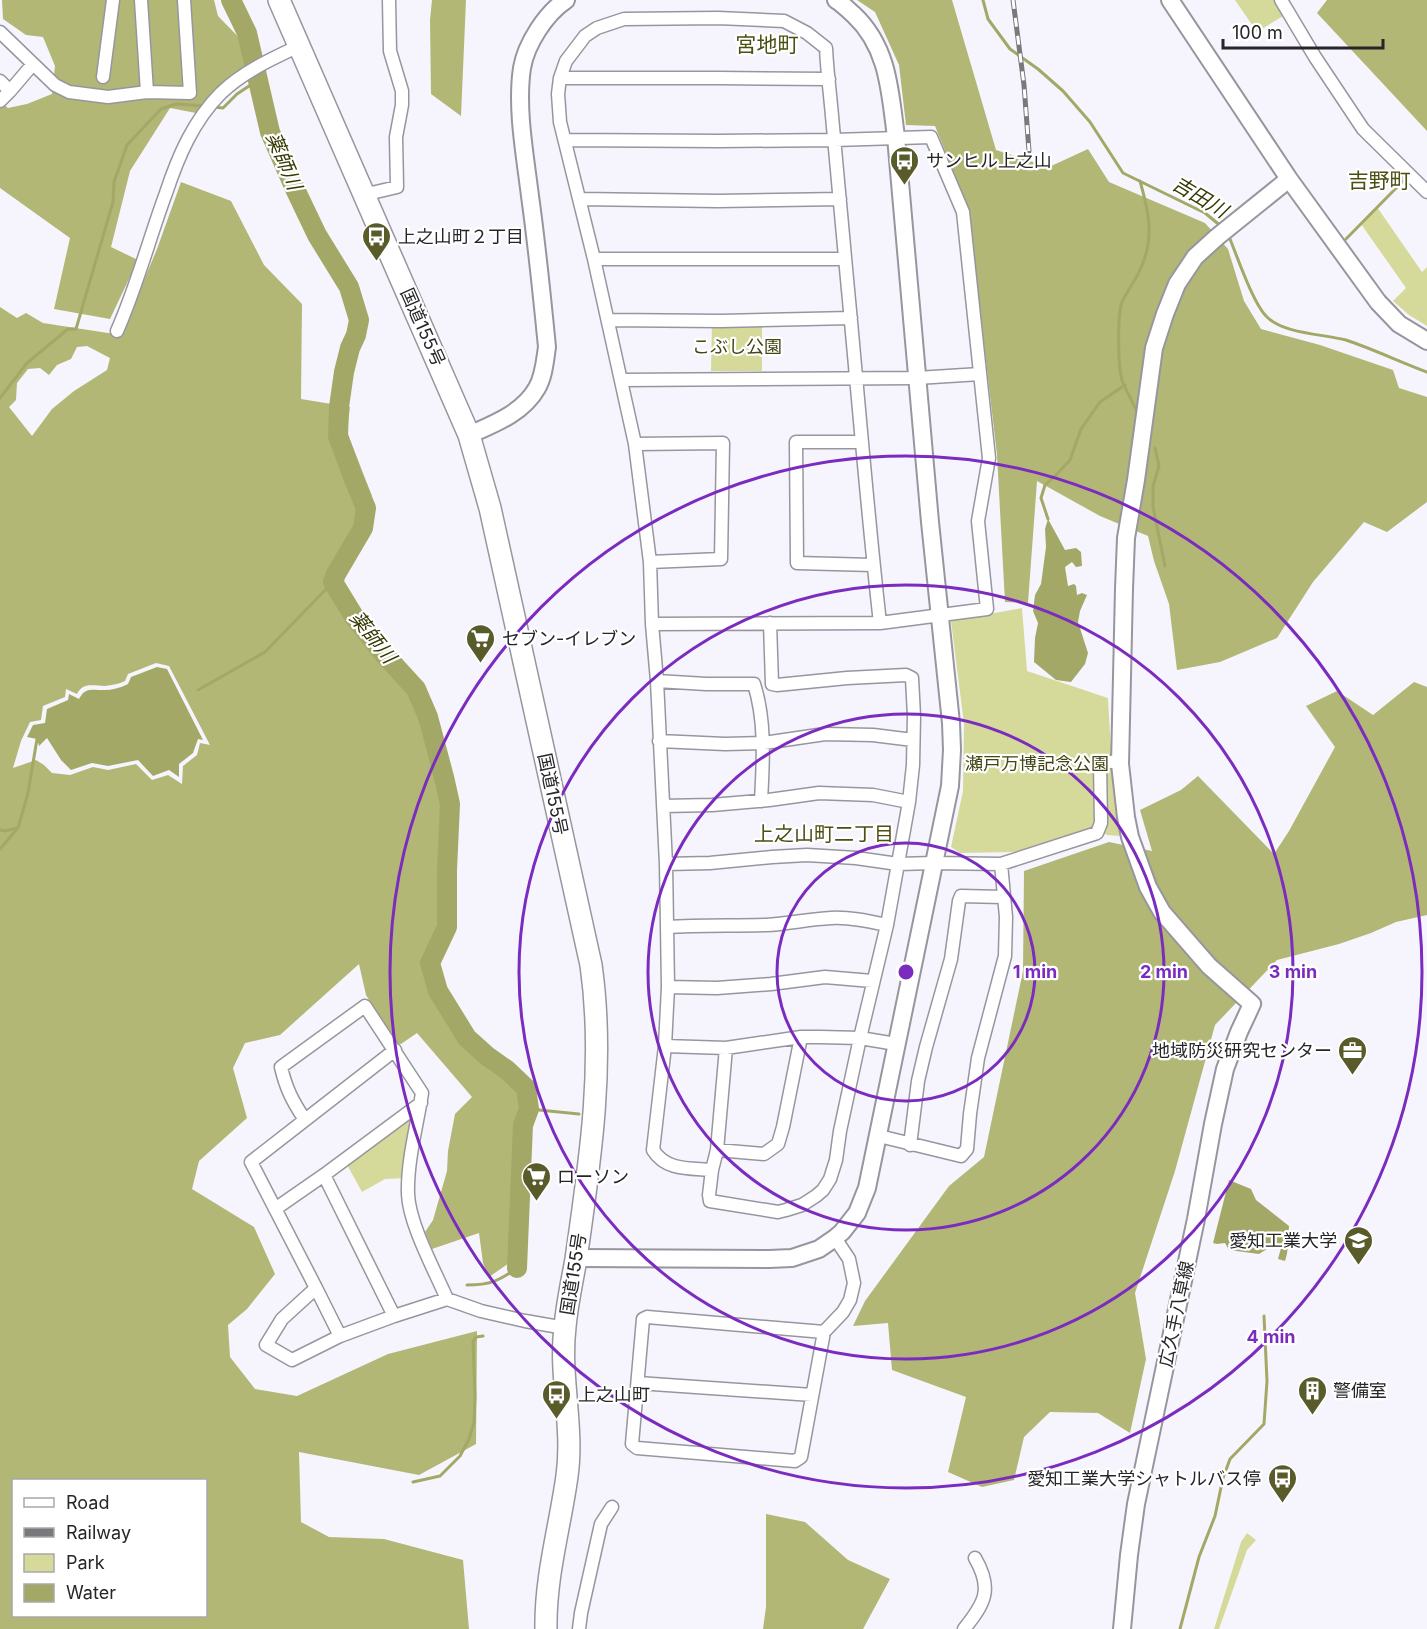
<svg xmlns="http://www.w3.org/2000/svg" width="1427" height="1629" viewBox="0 0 1427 1629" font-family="Inter,'Noto Sans JP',sans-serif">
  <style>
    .green { fill: #d5da9b }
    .forest { fill: #b2b776; fill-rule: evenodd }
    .water { fill: #a4a867 }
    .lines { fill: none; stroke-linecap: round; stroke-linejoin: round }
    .stream { stroke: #a4a867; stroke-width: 3 }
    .river { stroke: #a4a867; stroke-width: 20 }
    .street-casing { stroke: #97969e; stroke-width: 15 }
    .secondary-casing { stroke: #97969e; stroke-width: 20 }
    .highway-casing { stroke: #97969e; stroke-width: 24 }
    .street { stroke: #fff; stroke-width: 12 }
    .secondary { stroke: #fff; stroke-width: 16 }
    .highway { stroke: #fff; stroke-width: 21 }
    .rail-casing { stroke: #79787d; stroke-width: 5 }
    .rail { stroke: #fff; stroke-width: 3; stroke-dasharray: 9; stroke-linecap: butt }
    .ring { fill: none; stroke: #7b2cbf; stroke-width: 3 }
    .labels { text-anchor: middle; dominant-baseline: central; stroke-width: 4.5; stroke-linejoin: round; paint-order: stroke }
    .poi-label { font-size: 18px; fill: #262528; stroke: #fff; text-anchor: start }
    .street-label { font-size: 18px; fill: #262528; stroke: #fff }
    .park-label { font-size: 18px; fill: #434513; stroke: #fff }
    .water-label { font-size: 20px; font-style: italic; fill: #373904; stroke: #fff }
    .neighbourhood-label { font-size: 20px; fill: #4c4e12; stroke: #fff }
    .quarter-label { font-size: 21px; fill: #4c4e12; stroke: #fff }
    .centre { fill: #7b2cbf; stroke: #fff; stroke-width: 3 }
    .ring-label { font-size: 18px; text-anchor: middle; font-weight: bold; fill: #7b2cbf; stroke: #fff; stroke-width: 4.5; stroke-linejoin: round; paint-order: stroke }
  </style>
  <rect width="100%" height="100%" fill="#f6f5fd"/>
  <path class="green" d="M1235,0h46l7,13 -31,19z
    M1377,207l45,65 5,-5v59l-18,-11 -16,-14 13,-13 -45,-64z
    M712,321h50v50h-51z
    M1022,608l5,63 81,27 5,89 7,49 -13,-1 -13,-8 -78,25 -56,1 -9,-6 12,-56 1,-67 -13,-103z
    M406,1117l7,5 -8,56 -20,1 -23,13 -16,-29z
    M1247,1533l9,7 -9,10 -28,79h-5l27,-87z"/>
  <path class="forest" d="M2,0h212l4,16 41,42 -33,24 -30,31 -26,-5 -40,63 -19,76 27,13 -28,59 -56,-10 16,-71 -70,-50v-87l8,7 19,-4 25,-10 3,-28 -12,-29 -17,-2 -23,-16z
    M432,0h34l-5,116 -30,-22 -1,-74z
    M857,0h95l44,150 53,17 39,-18 21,33 96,41 23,26 16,52 17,28 59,16 73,25 6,18 28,9v105l-40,30 -23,-10 -51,60 -36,56 -57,24 -43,8 -8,-66 -15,-43 -6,-25 -48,-20 -63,-35 -9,122 -23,-1 -8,-147 -29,-248 -33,-81 -29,-1 -7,-60 -24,-53z
    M1327,0h100v131l-110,-118z
    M181,182l50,19 33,64 38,39 -1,95 49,8 -3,25 25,64 -16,35 -27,50 18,38 60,66 15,30 21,86 1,28 -1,95 -18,37 9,35 39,55 45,35 19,28 -8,24 -13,16 -4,107 -23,16 -6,-14 -4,-30 -47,16 -7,-17 8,-12 14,-49 1,-20 7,-37 17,-17 -55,-64 -16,11 -6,-1 -29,-48 -7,-31 -79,71 -35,8 -12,25 14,50 -48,43 -7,28 62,38 21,47 -28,35 -19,16 2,32 25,32 42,7 91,-42 89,-23 -1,113 -57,31 -120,-23 2,70 28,15 55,2 79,21 6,69h-469v-1322l17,11 9,-5 17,10 78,12 36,-86zM87,346l23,12 -3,12 -33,21 -22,18 -20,27 -23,-29 7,-7 1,-17 11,-14 12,-1 9,7 8,-10 14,-6 6,-12zM156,663l13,3 41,79 -10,-2 -3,12 -14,11 -1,18 -14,-9 -16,5 -16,-16 -28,6 -15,-3 -23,8 -18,-2 -8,-8 -8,-5 -23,8 8,-27 9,-19 11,-2 2,-14 22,-9 1,-8 11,5c6,-12 17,-8 28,-8 7,-1 14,-2 20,-5l3,-7zM14,1480h192v136h-192z
    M1414,682l13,5v228l-31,7 -25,11 -32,11 -62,16 -62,65 -40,146 -40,122 11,66 -16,74 -32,-20 -48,-1 -26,25 -10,43 -32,7 -34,-15 18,-75 -74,-27 -4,-47 -35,3 12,-25 84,-115 35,-29 39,-186 1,-100 85,-29 43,9 -12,-41 41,-20 17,-14 76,78 15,-23 46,-84 -29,-41 31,-15 36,24z
    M766,1514l39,8 43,38 42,19 -27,50h-100l3,-22z"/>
  <path class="water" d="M1048,519l17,31 11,-2 5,4 1,14 -6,1 -4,-5 -7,5 3,19 6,-2 2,2 1,9 5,-2 5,2 -7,16 -2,11 10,31 -3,11 -14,18 -15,-2 -22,-18 1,-24 3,-15 -5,-12 2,-16 6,-11 5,-37 -1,-18z
    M157,667l10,2 36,71 -5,-1 -5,14 -14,11v13l-10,-7 -16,6 -15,-16 -30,6 -16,-3 -21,7 -10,-10 -14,-22 -8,8 -2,-7 -10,-2 6,-12 12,-2 2,-14 21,-9 1,-6 10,5c6,-12 13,-9 25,-9 8,0 16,-2 24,-6l3,-7z
    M1229,1180l22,9 5,11 33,26c-1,12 0,24 -4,35l-7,-2 3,-11 -4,-4 -4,1 -14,9 -30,-4 -4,-7 -8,1 -4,-1z"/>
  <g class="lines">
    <path class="stream" d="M983,0l5,19 22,30 28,20 25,22 27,31 33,51 82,40 17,14
      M214,107l9,1 14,-14 21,-14
      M1228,234c8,19 25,70 39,83 17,17 57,17 79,23 27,9 54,22 81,32
      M1346,239l60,-61
      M0,398l27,-35 41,-34h8l37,-127 1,-20 13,-37 34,-36 15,-5 29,2
      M1138,413c-5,-10 -12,-22 -16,-33 -4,-14 -5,-65 0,-78 5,-11 13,-21 18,-32 15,-32 9,-57 0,-89
      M1155,448l4,18 -6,20v21l12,59
      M1048,519l-7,-21 4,-13 11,-10 14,-15 11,-31 19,-27 25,-17
      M198,690l67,-38 68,-70
      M0,830l5,1 13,-3 10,-35 9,-54
      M0,849l16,-19
      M529,1109l50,5
      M467,1285c23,0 32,-4 50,-17
      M413,1482l27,-6 20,-20 9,-17 5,-16 1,-27 -2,-54 3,-5 7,-1
      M1180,1629l19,-72 16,-41 8,-38 7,-19 34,-35 3,-43 -3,-65"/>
    <path class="river" d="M231,0l16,33 23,99 26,59 21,44 32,52 10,33 -3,15 -6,13 -6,24 -5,35 -1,29 15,41 13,31 -3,20 -27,46 -3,8 22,36 29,36 32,35 12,28 16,60 6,27 -3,66v57l-17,36 8,28 29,47 20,18 20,14 19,18 3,21 -6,16 -6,143"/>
    <defs>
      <path id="street" d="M141,0l6,92
        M1281,0l34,57 48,72 64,63
        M0,32l55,53 14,7 39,5 39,-5 43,1 -6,-93
        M103,77l10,-77
        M560,78h158l111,1
        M0,81l10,10 -10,10
        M10,91l23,-27
        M565,140l154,1 115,-1 97,-3 32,75 26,246 -11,63 9,88 -107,14 -228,1 -2,-62 -15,-118 -41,-185 -34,-137 -2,-28 2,-16 6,-17 19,-25 12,-8 27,-9 94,-1 66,3 23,12 19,15c1,22 4,45 6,68 5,54 10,109 15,163 11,115 20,230 33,344
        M363,195l34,-8 -1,-50 6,-32v-14l-12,-40 -1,-51
        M580,199l138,2 122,-2
        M594,259h251
        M608,320l112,1 131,-3
        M117,331c20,-45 32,-92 49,-138 12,-36 27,-72 55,-100 22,-21 50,-34 78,-47
        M622,380l295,-2 63,-4
        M862,442h-66l1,121 76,2
        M635,444l88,-1 -2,116 -71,3
        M652,624l5,57 9,183 2,123 -3,59 -12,104c13,21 37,18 59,20
        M657,681l49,3h48c12,38 9,78 7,117
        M659,741l66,3 39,-1 61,-9 48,1 40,5
        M663,806l49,-1 57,-5 50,-7 54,2 36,7
        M666,864l44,-1 62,-6 35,-2 49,3 42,6 36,-1 67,1 96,-31 4,-10 -1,-60 20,-2
        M667,927c33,-2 66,-1 99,-2 22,-1 43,-6 65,-7 19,-1 37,3 56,7
        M668,987l49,1 54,-4 54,-7 47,4
        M665,1046l61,2 75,-11h19l40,1 36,6
        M726,1048l-9,102 -5,20 -3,25 1,6 68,11 8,-2 16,-5 14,-9 7,-6 7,-11 6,-19 4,-29 20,-93 27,-113 22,-123 4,-37 1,-49 -2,-38 -6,-3 -59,3 -70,7 -5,-1 -2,-61
        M305,1120l90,-70
        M879,1136l82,20 6,-7 3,-35 8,-56 27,-102 1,-39 -5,-53
        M910,1145l8,-64 8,-34 25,-88 8,-58 2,-5 42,1
        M717,1150l47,4 14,-10 5,-17 18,-90
        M324,1175l70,141
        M275,1209l49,-34 97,-72
        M316,1288l24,48
        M447,1299c-12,-28 -38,-75 -39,-105 -1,-33 9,-68 14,-101l-57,-87 -84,61c5,22 12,35 24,53l-54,42 65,126 -34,31 -16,26 26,15 48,-24 54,-20 53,-17 34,12 44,10 40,7
        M824,1332l-177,-15 -4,2 -11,125 5,4 158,13 6,-4 23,-125 19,-20 7,-12 4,-17 -5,-24 -14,-21
        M638,1383l174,12
        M579,1629l2,-16 20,-89 11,-17
        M964,1629c21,-26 29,-40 11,-71"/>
      <path id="secondary" d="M1170,0l119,179 89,123 21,22 28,17
        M469,435c25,-11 54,-22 68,-47 7,-12 8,-28 10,-41 -5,-51 -10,-101 -17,-151 -5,-41 -14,-88 -8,-128 4,-24 24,-55 44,-68
        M576,1258l193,1 23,-1 27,-9 16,-11 7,-6 15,-19 10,-25 83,-402 2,-36 -1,-27 -21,-201 -34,-385c-6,-44 -7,-89 -42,-122 -6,-5 -11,-11 -18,-15
        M1122,1629l7,-74 7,-51 60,-285 17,-95 12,-55 14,-37 13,-28 -43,-38 -47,-54 -14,-25 -18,-50 -4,-20 -6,-53 4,-175 2,-51 10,-58 18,-132 11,-34 12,-30 18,-27 22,-20 72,-58"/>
      <path id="highway" d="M279,0l190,435 21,73 101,457c14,98 -1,197 -15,294 -4,23 -9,45 -11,68 -6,49 9,100 2,149 -7,51 -22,101 -21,153"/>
    </defs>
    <use href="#street" class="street-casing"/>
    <use href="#secondary" class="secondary-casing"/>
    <use href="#highway" class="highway-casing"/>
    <use href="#street" class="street"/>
    <use href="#secondary" class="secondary"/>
    <use href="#highway" class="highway"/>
    <defs>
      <path id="rail" d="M1013,0l11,85 5,66"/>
    </defs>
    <use href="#rail" class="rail-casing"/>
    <use href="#rail" class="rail"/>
  </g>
  <g class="ring">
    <circle cx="906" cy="972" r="129"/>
    <circle cx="906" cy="972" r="258"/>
    <circle cx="906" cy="972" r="387"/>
    <circle cx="906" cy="972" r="516"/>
  </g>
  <defs>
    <symbol id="bus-pin" viewBox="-11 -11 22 30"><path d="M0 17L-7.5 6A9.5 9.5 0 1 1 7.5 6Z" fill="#595c2a" stroke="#fff"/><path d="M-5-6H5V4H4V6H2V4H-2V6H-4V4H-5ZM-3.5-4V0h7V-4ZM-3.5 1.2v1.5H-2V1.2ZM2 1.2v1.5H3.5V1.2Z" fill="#fff"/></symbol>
    <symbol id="supermarket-pin" viewBox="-11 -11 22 30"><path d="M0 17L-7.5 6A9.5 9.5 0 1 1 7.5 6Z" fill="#595c2a" stroke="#fff"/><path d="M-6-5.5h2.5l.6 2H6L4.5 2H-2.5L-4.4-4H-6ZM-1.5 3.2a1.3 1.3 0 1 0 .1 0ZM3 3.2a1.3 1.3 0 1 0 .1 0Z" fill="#fff"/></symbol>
    <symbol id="office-pin" viewBox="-11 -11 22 30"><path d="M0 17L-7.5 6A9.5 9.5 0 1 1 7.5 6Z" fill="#595c2a" stroke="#fff"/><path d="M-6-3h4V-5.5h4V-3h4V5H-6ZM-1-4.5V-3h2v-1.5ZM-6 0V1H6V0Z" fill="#fff"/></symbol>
    <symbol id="university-pin" viewBox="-11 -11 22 30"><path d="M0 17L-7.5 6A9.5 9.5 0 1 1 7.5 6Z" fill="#595c2a" stroke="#fff"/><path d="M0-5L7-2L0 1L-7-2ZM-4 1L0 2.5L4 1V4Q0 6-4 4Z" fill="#fff"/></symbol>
    <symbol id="building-pin" viewBox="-11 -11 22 30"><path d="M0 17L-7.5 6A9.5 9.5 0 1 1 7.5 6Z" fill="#595c2a" stroke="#fff"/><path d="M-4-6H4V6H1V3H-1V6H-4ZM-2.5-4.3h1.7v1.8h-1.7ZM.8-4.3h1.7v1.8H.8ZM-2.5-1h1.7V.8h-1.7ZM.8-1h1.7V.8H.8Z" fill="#fff"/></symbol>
  </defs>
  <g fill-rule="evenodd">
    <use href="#bus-pin" x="888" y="144" width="33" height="45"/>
    <use href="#bus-pin" x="360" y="220" width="33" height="45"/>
    <use href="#supermarket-pin" x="464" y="622" width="33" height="45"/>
    <use href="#office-pin" x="1336" y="1034" width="33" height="45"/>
    <use href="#supermarket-pin" x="520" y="1160" width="33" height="45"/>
    <use href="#university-pin" x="1342" y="1224" width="33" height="45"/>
    <use href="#building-pin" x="1296" y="1374" width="33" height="45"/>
    <use href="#bus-pin" x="540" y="1378" width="33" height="45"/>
    <use href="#bus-pin" x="1266" y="1462" width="33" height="45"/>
  </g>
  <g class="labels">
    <g class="poi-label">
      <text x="926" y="160">サンヒル上之山</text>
      <text x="398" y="236">上之山町２丁目</text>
      <text x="502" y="638">セブン-イレブン</text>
      <text x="1332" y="1050" text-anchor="end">地域防災研究センター</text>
      <text x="557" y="1176">ローソン</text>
      <text x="1337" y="1240" text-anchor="end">愛知工業大学</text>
      <text x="1333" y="1390">警備室</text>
      <text x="578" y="1394">上之山町</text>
      <text x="1261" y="1478" text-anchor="end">愛知工業大学シャトルバス停</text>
    </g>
    <g class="street-label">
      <text transform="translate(423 327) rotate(66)">国道155号</text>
      <text transform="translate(553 794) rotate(78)">国道155号</text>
      <text transform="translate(573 1274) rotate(-81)">国道155号</text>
      <text transform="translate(1176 1314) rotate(-78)">広久手八草線</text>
    </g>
    <g class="park-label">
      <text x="737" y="346">こぶし公園</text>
      <text x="1037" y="763">瀬戸万博記念公園</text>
    </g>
    <g class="water-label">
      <text transform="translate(284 161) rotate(67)">薬師川</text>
      <text transform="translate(1200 197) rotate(31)">吉田川</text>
      <text transform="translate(373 637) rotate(51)">薬師川</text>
    </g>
    <g class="neighbourhood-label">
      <text x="824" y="834">上之山町二丁目</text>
    </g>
    <g class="quarter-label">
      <text x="767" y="44">宮地町</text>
      <text x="1379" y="180">吉野町</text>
    </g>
  </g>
  <circle cx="906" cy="972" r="9" class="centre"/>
  <g class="ring-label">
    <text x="1035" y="978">1 min</text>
    <text x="1164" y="978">2 min</text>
    <text x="1293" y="978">3 min</text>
    <text x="1271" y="1343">4 min</text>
  </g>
  <rect x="12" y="1479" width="195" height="138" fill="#ffffff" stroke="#a8a8a9" stroke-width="1.5"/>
  <rect x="24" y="1498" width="30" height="9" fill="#ffffff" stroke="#a8a8a9" stroke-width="1.5"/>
  <text x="66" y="1509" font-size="18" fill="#262528">Road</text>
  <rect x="24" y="1528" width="30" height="9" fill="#79787d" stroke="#a8a8a9" stroke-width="1.5"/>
  <text x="66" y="1539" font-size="18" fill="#262528">Railway</text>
  <rect x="24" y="1554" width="30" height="18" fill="#d5da9b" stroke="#a8a8a9" stroke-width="1.5"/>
  <text x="66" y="1569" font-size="18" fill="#262528">Park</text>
  <rect x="24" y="1584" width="30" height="18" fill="#a4a867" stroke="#a8a8a9" stroke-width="1.5"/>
  <text x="66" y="1599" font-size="18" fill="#262528">Water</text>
  <path d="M1223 39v9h160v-9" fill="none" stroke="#262528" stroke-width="3"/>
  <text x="1232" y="39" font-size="18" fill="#262528" stroke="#ffffff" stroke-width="4.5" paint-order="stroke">100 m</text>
</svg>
